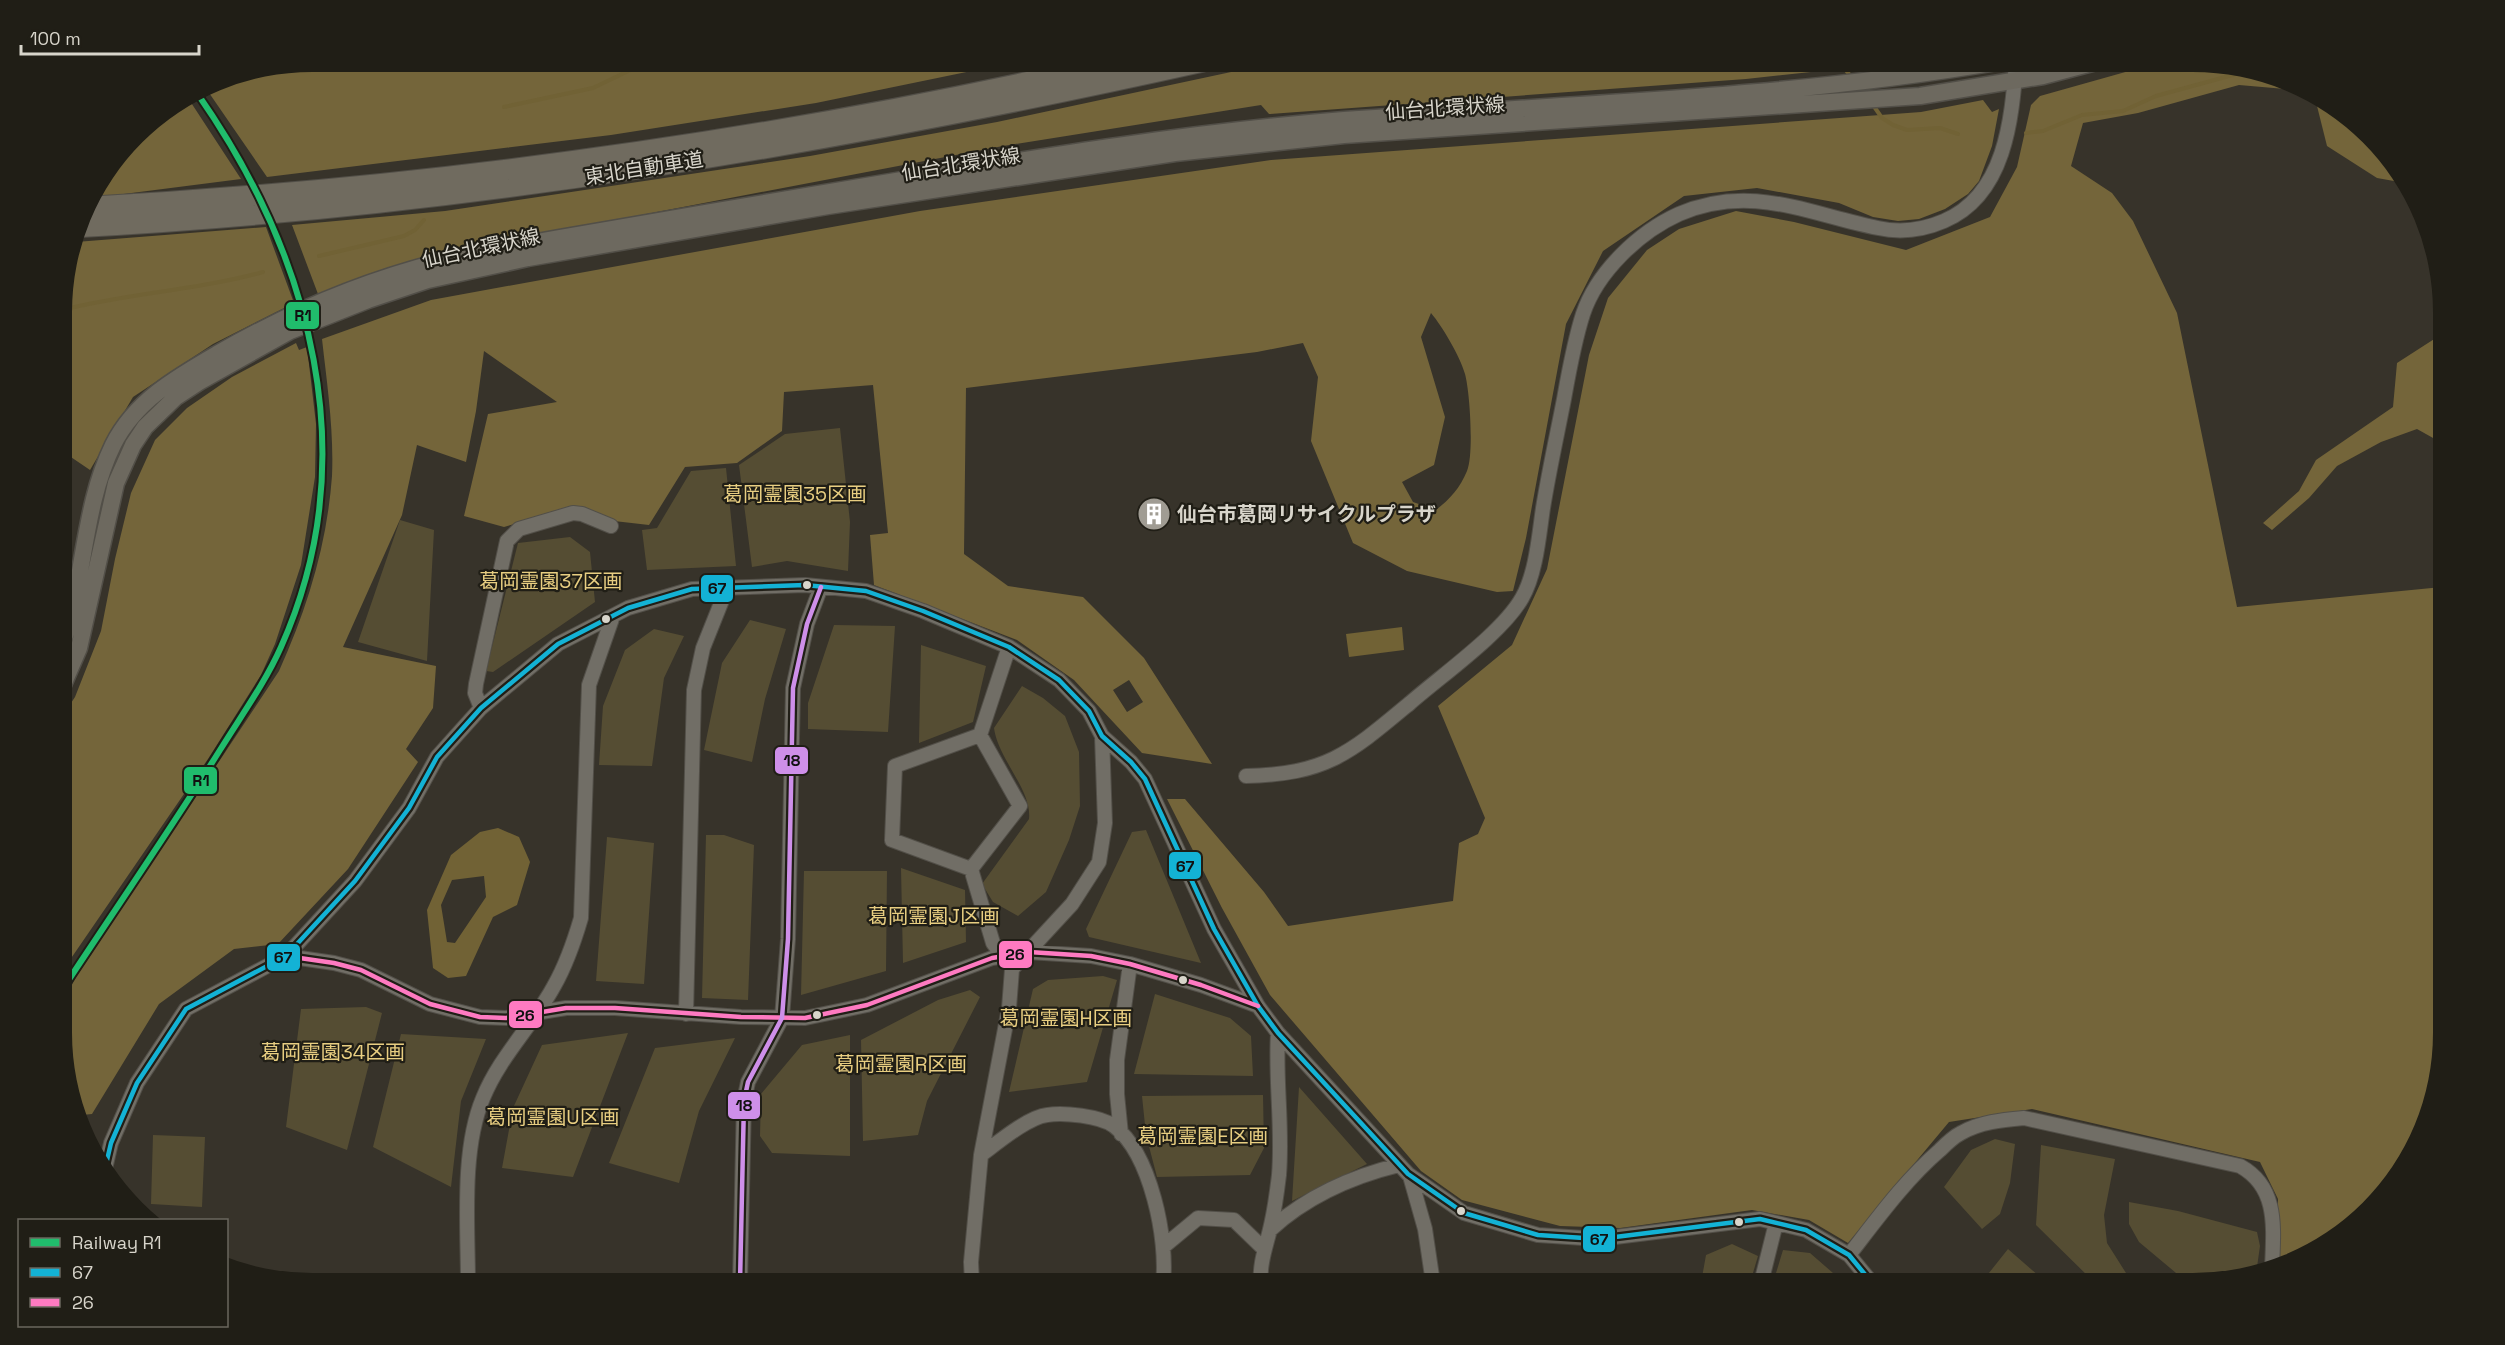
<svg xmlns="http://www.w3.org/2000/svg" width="2505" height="1345" viewBox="0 0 2505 1345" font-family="'Space Grotesk','Noto Sans JP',sans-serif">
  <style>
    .green { fill: #554d33 }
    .forest { fill: #74653a; fill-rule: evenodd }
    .water { fill: #716235; fill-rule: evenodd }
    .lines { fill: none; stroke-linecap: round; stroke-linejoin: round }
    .stream { stroke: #716235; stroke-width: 4 }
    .minor-casing { stroke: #524f48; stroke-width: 16 }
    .major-casing { stroke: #524f48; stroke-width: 19 }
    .highway-casing { stroke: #524f48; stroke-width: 22 }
    .minor { stroke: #716e66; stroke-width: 14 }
    .major { stroke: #6d695f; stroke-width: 16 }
    .highway { stroke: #706b5f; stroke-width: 20 }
    .bus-1-casing { stroke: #201e16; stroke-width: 9 }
    .bus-2-casing { stroke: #201e16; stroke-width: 9 }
    .bus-3-casing { stroke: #201e16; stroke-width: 9 }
    .bus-1 { stroke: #13b2d5; stroke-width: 4.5 }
    .bus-2 { stroke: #fe7ac1; stroke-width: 4.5 }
    .bus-3 { stroke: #ce8fe9; stroke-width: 4.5 }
    .rail-1-casing { stroke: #201e16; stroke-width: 10 }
    .rail-1 { stroke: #20bc6c; stroke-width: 6 }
    .bus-dot { fill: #d8d5cb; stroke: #201e16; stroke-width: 2 }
    .labels { text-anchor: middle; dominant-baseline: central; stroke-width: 4.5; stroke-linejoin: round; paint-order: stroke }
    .street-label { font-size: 20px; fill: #d8d5cb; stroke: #201e16 }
    .park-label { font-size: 20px; fill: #e8ce81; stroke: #201e16 }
    .poi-label { font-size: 20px; font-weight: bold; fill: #d8d5cb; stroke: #201e16; text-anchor: start }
    .line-badge { stroke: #201e16; stroke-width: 2 }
    .pale-badge-label { font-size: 16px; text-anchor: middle; font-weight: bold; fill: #111 }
  </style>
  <rect width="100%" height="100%" fill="#37332a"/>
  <path class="green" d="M840,428l10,94 -2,49 -61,-10 -35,6 -13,-102 46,-31z
    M726,468l10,98 -89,4 -5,-40 15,-2 34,-57z
    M400,520l34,10 -7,131 -69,-19z
    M570,537l20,15 5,50 -102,70 -7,-1 32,-128z
    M750,620l36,9 -21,70 -13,63 -48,-12 18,-87z
    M834,625l61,1 -7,106 -80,-3v-26z
    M654,629l30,7 -20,42 -12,88 -53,-1 4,-59 22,-56z
    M921,645l65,21 -13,56 -54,21z
    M1022,686l21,12 22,18 14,36 1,54 -11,34 -23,52 -28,24 -25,-14 -11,-18 47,-65c3,-29 -31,-60 -35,-91z
    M1146,830l55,133 -112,-26 -3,-8 46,-97z
    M706,835h18l30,10 -6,155 -46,-2z
    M607,837l47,6 -10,141 -48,-3z
    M901,868l64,22 1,52 -63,21z
    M804,871h83l-1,100 -85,24z
    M1103,976l14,4 -30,102 -78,10 24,-103 15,-9z
    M970,990l10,7 -53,104 -9,34 -55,6 -2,-101 77,-40z
    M1155,994l75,24 21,18 2,40 -119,-2z
    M366,1007l16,6 -35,137 -61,-23 15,-118z
    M628,1033l-55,144 -71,-9 11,-60 29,-63z
    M401,1034l85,5 -25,62 -10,86 -78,-40z
    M850,1035v121l-78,-3 -12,-17 1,-42 41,-49z
    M735,1038l-36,73 -20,72 -70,-20 46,-115z
    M1299,1087l68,77 -75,37z
    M1263,1095l1,53 -14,27 -93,2 -11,-42 -4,-39z
    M153,1135l52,2 -3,70 -51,-3z
    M1995,1139l20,5 -5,39 -10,31 -18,15 -38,-42 27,-37z
    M2041,1145l74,14 -11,56 3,28 19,30 -13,10 -19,-1 -58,-57z
    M2129,1202l49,9 79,21 3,14 -4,28 -47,9h-21l-49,-41 -10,-18z
    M1732,1244l26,12 -8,27h-49l5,-28z
    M2008,1249l39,34h-66z
    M1783,1250l27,3 23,20 -4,10h-56z"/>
  <path class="forest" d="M312,62h703l-199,41 -205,32 -344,42 -62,-90 12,-7z
    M1278,62h627l-159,17 -477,35 -8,-9 -258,41 -561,107 -124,41 -26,-69 153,-14 365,-55 187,-34z
    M2161,62h32l111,26 5,3 -70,-6 -101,28 -55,10 -12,43 41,27 21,28 44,92 60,294 205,-20 1,446 -26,111 -36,54 -49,43 -54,27v-69l-18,-37 -228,-53 -83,13 -101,121 -39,-23 -57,-10 -132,18 -60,-2 -98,-26 -41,-29 -151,-176 -48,-87 -55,-109h18l79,93 24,34 165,-25 6,-58 19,-9 7,-16 -47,-112 74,-61 35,-76 42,-214 19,-57 39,-48 32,-21 57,-18 58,11 112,28 84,-33 27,-50 14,-62 9,-9z
    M2314,94l44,30 43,49 4,10 -28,-5 -50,-32z
    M188,98l53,81 -125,16h-24l55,-71z
    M1983,100l9,12 7,-3 -7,37 -13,35 -11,13 -23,15 -26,10 -21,2 -25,-4 -34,-14 -82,-15 -73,8 -81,55 -37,73 -40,214 -13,53 -16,1 -90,-21 -54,-28 -42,-102 7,-64 -15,-34 -46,9 -291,36 -2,166 44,32 75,11 61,61 68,106 -70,-11 -68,-73 -57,-40 -143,-55 -4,-50 18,-2 -15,-148 -89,7 -2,39 -45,32 -52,4 -36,58 -35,-4 -40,-14 -70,20 -40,-11 24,-102 69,-12 -73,-51 -8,60 -10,51 -49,-17 -15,70 -59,132 93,19 -3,42 -27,41 12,13 -70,107 -70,75 -44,5 -75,55 -67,110 -10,1 -18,-49v-66l12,-23 203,-306c28,-62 48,-126 53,-195 2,-46 -5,-92 -10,-137l109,-39 489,-89 351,-51 650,-48zM1431,313c11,13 29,43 34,61 5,18 9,81 2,97 -7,17 -17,28 -31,39l-23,-8 -11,-20 32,-17 11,-48 -24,-80zM1129,680l14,22 -16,10 -14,-22z
    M266,227l28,76 -81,41 -80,53 -43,73 -28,-19v-156l14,-53z
    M2442,334v109l-25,-14 -36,13 -44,24 -28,32 -37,32 -9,-7 36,-32 17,-31 77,-53 4,-44z
    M296,343l3,7 8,-3 9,77 -1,53 -14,88 -26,79 -14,31 -53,84 -145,211v-45l4,-6 -4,-2v-202l12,-18 26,-66 14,-72 16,-66 24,-53 32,-32 45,-31z"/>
  <path class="water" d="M1402,627l2,23 -55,7 -3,-23z
    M498,828l21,9 11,25 -13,43 -24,12 -27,59 -18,2 -15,-10 -6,-58 24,-55 29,-23zM484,876l2,21 -31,46 -8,-1 -6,-37 11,-25z"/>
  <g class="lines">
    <path class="stream" d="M762,62l17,2 23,-2
      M1832,62l13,7 7,9
      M1873,105l9,13 11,7 14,5 33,-2 18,6
      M504,107l89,-19 54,-26
      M2026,133l17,-2 39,-16 41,-4 33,-15 84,-23
      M319,256l85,-20 11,-6 9,-10
      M62,310c66,-17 136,-20 201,-38"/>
    <defs>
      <path id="minor" d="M481,708l-6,-15 1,-9 31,-143 12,-12 54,-16 9,1 29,12
        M1246,776c81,-2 104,-23 164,-73 32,-28 92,-70 112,-105 14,-24 17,-63 21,-90 6,-37 14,-73 21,-109 5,-28 10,-57 19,-85 14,-42 56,-82 96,-100 72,-31 129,0 199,14 23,5 45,2 66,-7 61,-26 68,-101 72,-159
        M971,869l-79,-29 3,-74 85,-31
        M286,956l48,7 27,7 69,34 50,13 26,1 60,-10h49l126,9 64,1 62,-13 125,-47 37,-6 62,4 39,8 71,21 57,21
        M1003,956l-10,-13 -22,-74 49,-63 -40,-71 29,-88
        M686,1014l8,-324 9,-42 24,-60
        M1121,1134l-4,-40v-34l13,-96
        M981,1155c15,-11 47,-38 66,-40 16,-3 53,1 67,11 37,28 54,114 49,157
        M104,1173l7,-30 26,-60 49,-74 100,-53 69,-75 54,-73 28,-51 44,-49 77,-64 70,-36 64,-19 113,-4 61,6 57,20 86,36 50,33 30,31 13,25 29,26 14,17 69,150 44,77 20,27 130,141 56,39 74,22 61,4 161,-20 46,11 43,25 23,28
        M1410,1176l15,53 8,54
        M1270,1230c37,-34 80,-53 129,-65
        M1163,1247l35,-29 36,2 30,29
        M1849,1255c28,-36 56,-75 91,-105 6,-6 13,-13 21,-17 19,-11 41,-13 63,-15l216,48c40,22 33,65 32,104
        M468,1283c0,-56 -7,-133 15,-185 17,-42 50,-73 71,-112 12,-21 20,-44 27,-68l8,-233 24,-69
        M740,1283l4,-182 4,-19 34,-64 6,-79 5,-251 14,-64 14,-37
        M972,1283l-1,-21 10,-107 28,-147 3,-39 60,-65 27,-42 6,-39 -3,-87
        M1261,1283c-2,-20 6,-39 10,-58 4,-17 6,-33 8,-50 4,-48 -4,-95 -1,-142
        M1761,1283l15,-60"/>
      <path id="major" d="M63,642c22,-64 20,-136 50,-197 22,-44 64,-68 104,-91 71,-41 146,-73 226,-93 38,-9 77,-16 116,-23 112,-20 225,-38 337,-57 149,-25 298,-49 448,-61 218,-16 437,-21 653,-58
        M63,685l16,-37 37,-165 17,-38 12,-18 31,-30 23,-15 91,-51 78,-31 60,-20 100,-22 300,-52 347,-53 169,-18 576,-39 123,-20 53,-14"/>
      <path id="highway" d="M86,207c347,-19 693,-67 1032,-145
        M80,227c379,-20 752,-83 1121,-165"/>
    </defs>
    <use href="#minor" class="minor-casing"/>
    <use href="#major" class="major-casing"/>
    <use href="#highway" class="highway-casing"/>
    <use href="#minor" class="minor"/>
    <use href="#major" class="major"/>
    <use href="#highway" class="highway"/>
    <defs>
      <path id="bus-1" d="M104,1173l7,-30 26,-60 49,-74 100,-53 69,-75 54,-73 28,-51 44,-49 77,-64 70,-36 64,-19 113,-4 61,6 57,20 86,36 50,33 30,31 13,25 29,26 14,17 69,150 44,77 20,27 130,141 56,39 74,22 61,4 161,-20 46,11 43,25 23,28"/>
      <path id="bus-2" d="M286,956l48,7 27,7 69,34 50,13 26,1 60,-10h49l126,9 64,1 62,-13 125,-47 37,-6 62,4 39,8 71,21 57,21"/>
      <path id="bus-3" d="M740,1283l4,-182 4,-19 34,-64 6,-79 5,-251 14,-64 14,-37"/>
    </defs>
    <use href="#bus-1" class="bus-1-casing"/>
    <use href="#bus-2" class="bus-2-casing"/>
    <use href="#bus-3" class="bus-3-casing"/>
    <use href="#bus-1" class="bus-1"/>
    <use href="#bus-2" class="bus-2"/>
    <use href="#bus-3" class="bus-3"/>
    <defs>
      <path id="rail-1" d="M64,987c52,-79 106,-157 156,-237 21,-34 45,-67 61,-103 85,-190 30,-391 -84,-554"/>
    </defs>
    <use href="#rail-1" class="rail-1-casing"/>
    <use href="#rail-1" class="rail-1"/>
  </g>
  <defs>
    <symbol id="building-disc" viewBox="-11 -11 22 22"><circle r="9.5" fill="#a09c93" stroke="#201e16"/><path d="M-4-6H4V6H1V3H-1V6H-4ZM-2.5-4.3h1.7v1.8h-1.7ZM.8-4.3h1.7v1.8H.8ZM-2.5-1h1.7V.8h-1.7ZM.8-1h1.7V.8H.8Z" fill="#fff"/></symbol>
  </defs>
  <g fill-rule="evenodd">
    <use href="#building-disc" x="1135" y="495" width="38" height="38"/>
  </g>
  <g class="bus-dot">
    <circle cx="807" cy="585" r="5"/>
    <circle cx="606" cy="619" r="5"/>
    <circle cx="1183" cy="980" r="5"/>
    <circle cx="817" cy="1015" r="5"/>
    <circle cx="1461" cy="1211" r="5"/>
    <circle cx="1739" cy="1222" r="5"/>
  </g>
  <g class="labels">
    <g class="street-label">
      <text transform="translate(1445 108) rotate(-4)">仙台北環状線</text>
      <text transform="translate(961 164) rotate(-9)">仙台北環状線</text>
      <text transform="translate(644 168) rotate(-9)">東北自動車道</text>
      <text transform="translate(481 248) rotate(-12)">仙台北環状線</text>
    </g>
    <g class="park-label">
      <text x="795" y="494">葛岡霊園35区画</text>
      <text x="551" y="581">葛岡霊園37区画</text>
      <text x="934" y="916">葛岡霊園J区画</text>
      <text x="1066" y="1018">葛岡霊園H区画</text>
      <text x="333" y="1052">葛岡霊園34区画</text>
      <text x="901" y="1064">葛岡霊園R区画</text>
      <text x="553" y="1117">葛岡霊園U区画</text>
      <text x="1203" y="1136">葛岡霊園E区画</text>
    </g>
    <g class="poi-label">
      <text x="1177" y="514">仙台市葛岡リサイクルプラザ</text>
    </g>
  </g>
  <path d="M0 0H2505V1345H0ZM312 72H2193A240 240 0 0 1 2433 312V1033A240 240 0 0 1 2193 1273H312A240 240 0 0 1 72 1033V312A240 240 0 0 1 312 72Z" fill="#201e16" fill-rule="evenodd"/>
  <g class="line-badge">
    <rect x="285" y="301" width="35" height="29" rx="6" fill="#20bc6c"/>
    <rect x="700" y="574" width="34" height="29" rx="6" fill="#13b2d5"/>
    <rect x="774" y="746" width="35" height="29" rx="6" fill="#ce8fe9"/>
    <rect x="183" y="766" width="35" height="29" rx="6" fill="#20bc6c"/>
    <rect x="1168" y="851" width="34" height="29" rx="6" fill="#13b2d5"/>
    <rect x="998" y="940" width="35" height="29" rx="6" fill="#fe7ac1"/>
    <rect x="266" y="943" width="35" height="29" rx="6" fill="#13b2d5"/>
    <rect x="508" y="1000" width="35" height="29" rx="6" fill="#fe7ac1"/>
    <rect x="727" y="1091" width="34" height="29" rx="6" fill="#ce8fe9"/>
    <rect x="1582" y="1225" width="34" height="28" rx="6" fill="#13b2d5"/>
  </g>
  <g class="pale-badge-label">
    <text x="303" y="321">R1</text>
    <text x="717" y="594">67</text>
    <text x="792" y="766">18</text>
    <text x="201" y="786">R1</text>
    <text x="1185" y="872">67</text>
    <text x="1015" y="960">26</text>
    <text x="283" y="963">67</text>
    <text x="525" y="1021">26</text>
    <text x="744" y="1111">18</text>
    <text x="1599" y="1245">67</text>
  </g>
  <rect x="18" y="1219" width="210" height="108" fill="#201e16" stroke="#6a675e" stroke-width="1.5"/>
  <rect x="30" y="1238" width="30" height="9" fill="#20bc6c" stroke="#6a675e" stroke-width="1.5"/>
  <text x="72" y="1249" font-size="18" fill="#d8d5cb">Railway R1</text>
  <rect x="30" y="1268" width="30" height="9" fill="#13b2d5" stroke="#6a675e" stroke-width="1.5"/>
  <text x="72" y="1279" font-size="18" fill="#d8d5cb">67</text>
  <rect x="30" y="1298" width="30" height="9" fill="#fe7ac1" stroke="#6a675e" stroke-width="1.5"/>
  <text x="72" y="1309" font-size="18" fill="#d8d5cb">26</text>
  <path d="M21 45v9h178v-9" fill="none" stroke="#d8d5cb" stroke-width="3"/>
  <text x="30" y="45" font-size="18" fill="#d8d5cb" stroke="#201e16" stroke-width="4.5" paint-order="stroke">100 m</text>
</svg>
